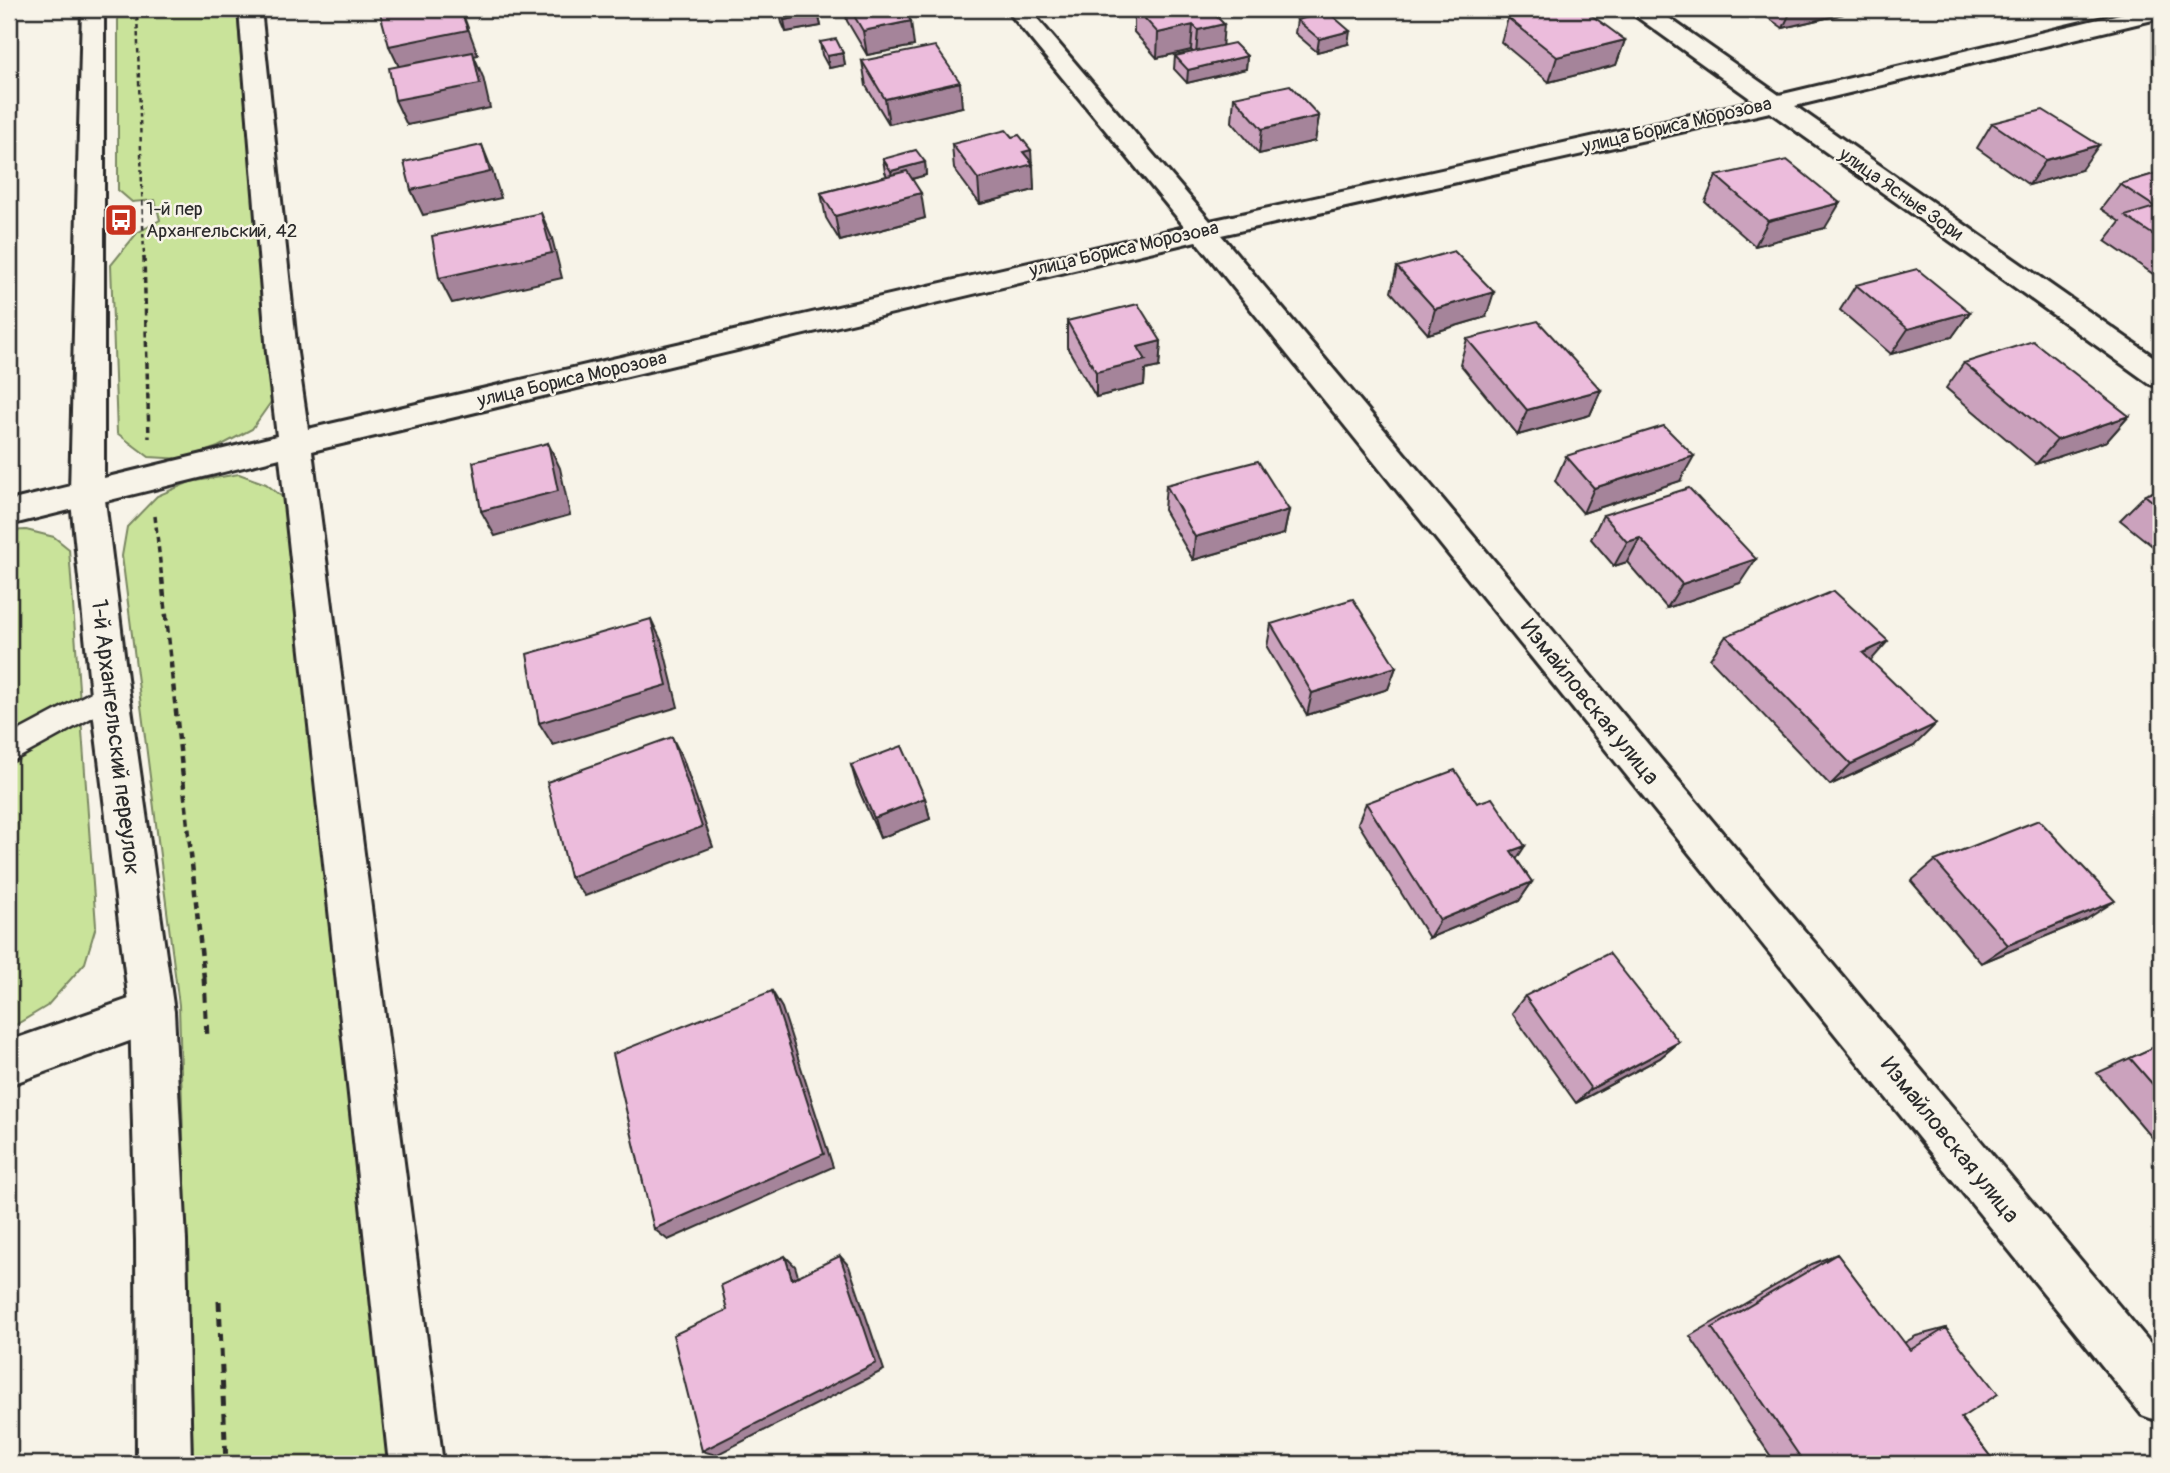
<svg xmlns="http://www.w3.org/2000/svg" width="2170" height="1473" viewBox="0 0 2170 1473" font-family="Pangolin,sans-serif">
  <style>
    .green { fill: #c9e39a; stroke: #7a8762; stroke-width: 2 }
    .lines { fill: none; stroke-linecap: round; stroke-linejoin: round }
    .lane-casing { stroke: #2b2b2b; stroke-width: 5 }
    .street-casing { stroke: #2b2b2b; stroke-width: 6 }
    .secondary-casing { stroke: #2b2b2b; stroke-width: 6 }
    .path-far3 { stroke: #2b2b2b; stroke-width: 2.5; stroke-dasharray: 4.5 3.5; stroke-linecap: butt }
    .path-far2 { stroke: #2b2b2b; stroke-width: 3.5; stroke-dasharray: 6 4.5; stroke-linecap: butt }
    .path-far1 { stroke: #2b2b2b; stroke-width: 4.5; stroke-dasharray: 7 5; stroke-linecap: butt }
    .path { stroke: #2b2b2b; stroke-width: 5; stroke-dasharray: 9 7; stroke-linecap: butt }
    .lane { fill: #f7f3e8; fill-rule: evenodd }
    .street { fill: #f7f3e8; fill-rule: evenodd }
    .secondary { fill: #f7f3e8; fill-rule: evenodd }
    .wall { fill: #cba2bd; stroke: #2b2b2b; stroke-width: 2 }
    .shaded-wall { fill: #a5849a; stroke: #2b2b2b; stroke-width: 2 }
    .building { fill: #ecbcdc; stroke: #2b2b2b; stroke-width: 2 }
    .labels { text-anchor: middle; dominant-baseline: central; stroke-width: 5; stroke-linejoin: round; paint-order: stroke }
    .far-street-label { font-size: 19px; fill: #2b2b2b; stroke: #f7f3e8 }
    .far-poi-label { font-size: 19px; fill: #2b2b2b; stroke: #f7f3e8; text-anchor: start }
    .street-label { font-size: 23px; fill: #2b2b2b; stroke: #f7f3e8 }
  </style>
  <rect width="100%" height="100%" fill="#f7f3e8"/>
  <filter id="ink" filterUnits="userSpaceOnUse"><feTurbulence type="fractalNoise" baseFrequency=".0143" numOctaves="2"/><feDisplacementMap in="SourceGraphic" scale="14" xChannelSelector="R" yChannelSelector="G"/><feConvolveMatrix kernelMatrix="1 2 1 2 8 2 1 2 1" color-interpolation-filters="sRGB"/></filter>
  <g filter="url(#ink)">
    <path class="green" d="M118,9h119l34,393 -19,27 -34,18 -35,12 -34,-2 -32,-24 -6,-168 26,-32 23,-13 -5,-20 -23,2 -14,-12z
      M239,474l27,10 20,16 51,364 59,600h-203l-14,-459 -57,-449 5,-29 30,-31 33,-14z
      M26,530l28,7 15,12 27,377 -11,37 -38,43 -38,23v-498z"/>
    <g class="lines">
      <defs>
        <path id="lane" d="M110,682l10,4 5,8 -5,8 -111,61v-27z"/>
        <path id="street" d="M239,9h22l36,344 11,76 877,-202 -179,-218h23l181,212 544,-120 -121,-87 -3,-5h26l123,86 362,-86h20v9l-366,88 366,256v25l-11,-3 -380,-272 -549,123 940,1121v66l-19,-7 -946,-1174 -884,210 131,1013h-54l-109,-1006 -271,67v-24l268,-65 -10,-83z
          M152,991l16,6 6,15 -6,15 -159,58v-44z"/>
        <path id="secondary" d="M82,9h22v483l25,202 45,318 12,229 5,223h-54l-1,-223 -6,-229 -39,-318 -21,-202z"/>
      </defs>
      <use href="#lane" class="lane-casing"/>
      <use href="#street" class="street-casing"/>
      <use href="#secondary" class="secondary-casing"/>
      <path class="path-far3" d="M137,9l7,250"/>
      <path class="path-far2" d="M144,257l5,181
        M155,516l7,64"/>
      <path class="path-far1" d="M162,578l42,400"/>
      <path class="path" d="M204,977l3,60
        M219,1301l7,163"/>
      <use href="#lane" class="lane"/>
      <use href="#street" class="street"/>
      <use href="#secondary" class="secondary"/>
    </g>
    <path class="wall" d="M845,9h58l11,37 -47,9 -20,-34z
      M1134,9h75l13,36 25,11 -1,13 -59,14 -13,-14 1,-13 18,-4 -2,-2 -34,8 -23,-26z
      M1755,9h91l-3,5 -60,14z
      M779,10l39,3 3,13 -35,6 -4,-9z
      M1508,18l117,22 -9,25 -67,17 -48,-40z
      M1297,20l51,24 -31,8 -22,-19z
      M820,42l23,11 2,12 -16,3 -7,-13z
      M862,61l100,46 -73,17 -23,-38z
      M1234,97l85,19 -4,25 -56,13 -27,-32z
      M1992,123l89,47 -52,15 -52,-37z
      M952,144l80,18 2,28 -54,14 -26,-35z
      M883,159l42,3 1,13 -14,4 13,39 -85,23 -14,-23 -5,-25 66,-17 -2,-4z
      M2161,172v105l-2,1 -54,-37 15,-19 -19,-13 19,-25z
      M1716,176l109,52 -70,18 -50,-44z
      M1397,267l89,50 -58,17 -37,-42z
      M1856,285l114,27 -18,25 -61,17 -51,-44z
      M1067,321l94,20 -2,26 -14,3 -1,15 -48,12 -29,-50z
      M1467,339l134,51 -11,25 -72,20 -58,-71z
      M1964,363l165,53 -22,25 -71,23 -90,-76z
      M1566,456l114,25 -97,32 -28,-32z
      M1166,485l123,25 -5,24 -91,26 -29,-50z
      M2161,489v64l-41,-33 25,-25z
      M1603,515l137,68 -73,25 -40,-46 -13,4 -23,-27z
      M1271,624l125,43 -8,22 -81,26 -40,-68z
      M1726,636l188,110 -84,39 -120,-126z
      M851,765l74,33 5,21 -50,19 -23,-52z
      M1366,803l150,56 16,23 -13,19 -90,37 -71,-115z
      M1935,861l150,59 -104,43 -70,-82z
      M1525,996l154,46 -19,16 -84,45 -64,-90z
      M2161,1044v104l-64,-75z
      M1837,1254l67,89 12,-7 30,-8 15,90 35,46h-220l-86,-128 122,-72z"/>
    <path class="shaded-wall" d="M460,9h1l17,46 -4,1 9,21 7,31 -83,17 -12,-25 6,-29 -12,-25z
      M1792,9h54l-3,5 -60,14z
      M818,13l3,13 -35,6 -2,-12z
      M911,21l3,25 -47,9 -4,-24z
      M1224,24l-2,25 -26,6 2,-25z
      M1193,25l-2,25 -34,8 1,-25z
      M1350,31l-2,13 -31,8 2,-13z
      M1625,40l-9,25 -67,17 8,-25z
      M843,53l2,12 -16,3 -2,-12z
      M1247,56l-1,13 -59,14 1,-13z
      M960,82l2,25 -73,17 -4,-25z
      M1319,116l-4,25 -56,13 3,-25z
      M482,145l10,25 9,28 -78,17 -12,-25z
      M2099,145l-18,25 -52,15 17,-25z
      M1031,150l1,15 1,-1 1,26 -54,14 -2,-25 45,-27z
      M925,162l1,13 -33,9 -2,-13z
      M921,193l4,25 -85,23 -5,-25z
      M1840,203l-15,25 -70,18 13,-25z
      M541,213l11,25 10,40 -110,25 -13,-25z
      M1494,292l-8,25 -58,17 7,-25z
      M1970,312l-18,25 -61,17 17,-25z
      M1161,341l-2,26 -14,3 -1,15 -48,12v-25l42,-25z
      M1601,390l-11,25 -72,20 9,-25z
      M2129,416l-22,25 -71,23 21,-24z
      M548,443l12,25 10,47 -75,21 -14,-25z
      M1694,456l-14,25 -97,32 11,-25z
      M1289,510l-5,24 -91,26 2,-23z
      M1640,538l-13,24 -13,4 13,-24z
      M1756,559l-16,24 -73,25 15,-24z
      M651,619l11,23 16,65 -125,38 -14,-22z
      M1888,641l-20,23 -5,-11z
      M1396,667l-8,22 -81,26 5,-22z
      M1936,724l-22,22 -84,39 21,-21z
      M672,737l11,22 30,88 -128,49 -15,-19z
      M925,798l5,21 -50,19 -6,-20z
      M1525,846l-13,20 -1,-15z
      M1532,882l-13,19 -90,37 11,-18z
      M2115,901l-30,19 -104,43 27,-18z
      M772,991l10,17 51,159 -165,73 -14,-11z
      M1679,1042l-19,16 -84,45 15,-14z
      M785,1256l10,10 7,23 -10,-10z
      M840,1256l9,10 35,104 -168,85 -14,-4z"/>
    <path class="building" d="M379,9h81l8,21 -79,16z
      M786,9h30l2,4 -34,7 -5,-10z
      M850,9h53l8,12 -48,10z
      M1136,9h73l15,15 -26,6 -5,-5 -35,8z
      M1545,9h38l42,31 -68,17 -49,-39z
      M1328,12l22,19 -31,8 -22,-19z
      M836,39l7,14 -16,3 -7,-14z
      M1234,43l13,13 -59,14 -13,-14z
      M935,46l25,36 -75,17 -23,-38z
      M473,52l7,32 -85,16 -6,-32z
      M1290,85l29,31 -57,13 -28,-32z
      M2043,110l56,35 -53,15 -54,-37z
      M1006,130l6,7 7,-2 12,15 -8,2 10,12 -55,15 -26,-35z
      M482,145l8,27 -79,18 -7,-28z
      M916,150l9,12 -34,9 -8,-12z
      M1787,160l53,43 -72,18 -52,-45z
      M907,171l14,22 -86,23 -14,-23z
      M2161,172v68l-36,-24 30,-9 -35,-23z
      M541,213l11,40 -113,25 -7,-42z
      M1454,251l40,41 -59,17 -38,-42z
      M1917,269l53,43 -62,17 -52,-44z
      M1138,304l23,37 -23,6 8,13 -50,12 -29,-51z
      M1538,321l63,69 -74,20 -60,-71z
      M2033,341l96,75 -72,24 -93,-77z
      M1664,426l30,30 -100,32 -28,-32z
      M548,443l10,48 -77,20 -8,-49z
      M1258,461l31,49 -94,27 -29,-52z
      M1689,488l67,71 -74,25 -42,-46 -13,4 -24,-27z
      M2161,489v20l-16,-14z
      M1834,591l54,50 -25,12 73,71 -85,40 -125,-128z
      M1353,599l43,68 -84,26 -41,-69z
      M651,619l16,66 -128,38 -12,-69z
      M672,737l30,90 -132,50 -23,-95z
      M902,746l23,52 -51,20 -23,-53z
      M1455,770l22,33 15,-5 33,48 -14,5 21,31 -92,38 -74,-117z
      M2039,820l76,81 -107,44 -73,-84z
      M1609,953l70,89 -88,47 -66,-93z
      M772,991l52,163 -170,75 -41,-175z
      M2161,1044v50l-31,-36z
      M1837,1254l73,96 36,-22 52,66 -37,24 35,46h-191l-93,-136z
      M785,1256l7,23 48,-23 36,107 -174,88 -29,-116 54,-25 -6,-25z"/>
  </g>
  <defs>
    <symbol id="bus-square" viewBox="-11 -11 22 22"><rect x="-9" y="-9" width="18" height="18" rx="4" fill="#c8321e" stroke="#f7f3e8"/><path d="M-5-6H5V4H4V6H2V4H-2V6H-4V4H-5ZM-3.5-4V0h7V-4ZM-3.5 1.2v1.5H-2V1.2ZM2 1.2v1.5H3.5V1.2Z" fill="#fff"/></symbol>
  </defs>
  <g fill-rule="evenodd">
    <use href="#bus-square" x="102" y="201" width="38" height="38"/>
  </g>
  <g class="labels">
    <g class="far-street-label">
      <text transform="translate(1677 125) rotate(-13)">улица Бориса Морозова</text>
      <text transform="translate(1901 194) rotate(35)">улица Ясные Зори</text>
      <text transform="translate(1124 249) rotate(-13)">улица Бориса Морозова</text>
      <text transform="translate(572 379) rotate(-13)">улица Бориса Морозова</text>
    </g>
    <g class="far-poi-label">
      <text x="146" y="209">1-й пер<tspan x="146" dy="22">Архангельский, 42</tspan></text>
    </g>
    <g class="street-label">
      <text transform="translate(1590 702) rotate(51)">Измайловская улица</text>
      <text transform="translate(116 737) rotate(83)">1-й Архангельский переулок</text>
      <text transform="translate(1950 1140) rotate(51)">Измайловская улица</text>
    </g>
  </g>
  <rect width="2170" height="1473" fill="none" stroke="#f7f3e8" stroke-width="35"/>
  <rect x="18" y="18" width="2135" height="1438" fill="none" stroke="#2b2b2b" stroke-width="2.5" filter="url(#ink)"/>
</svg>
